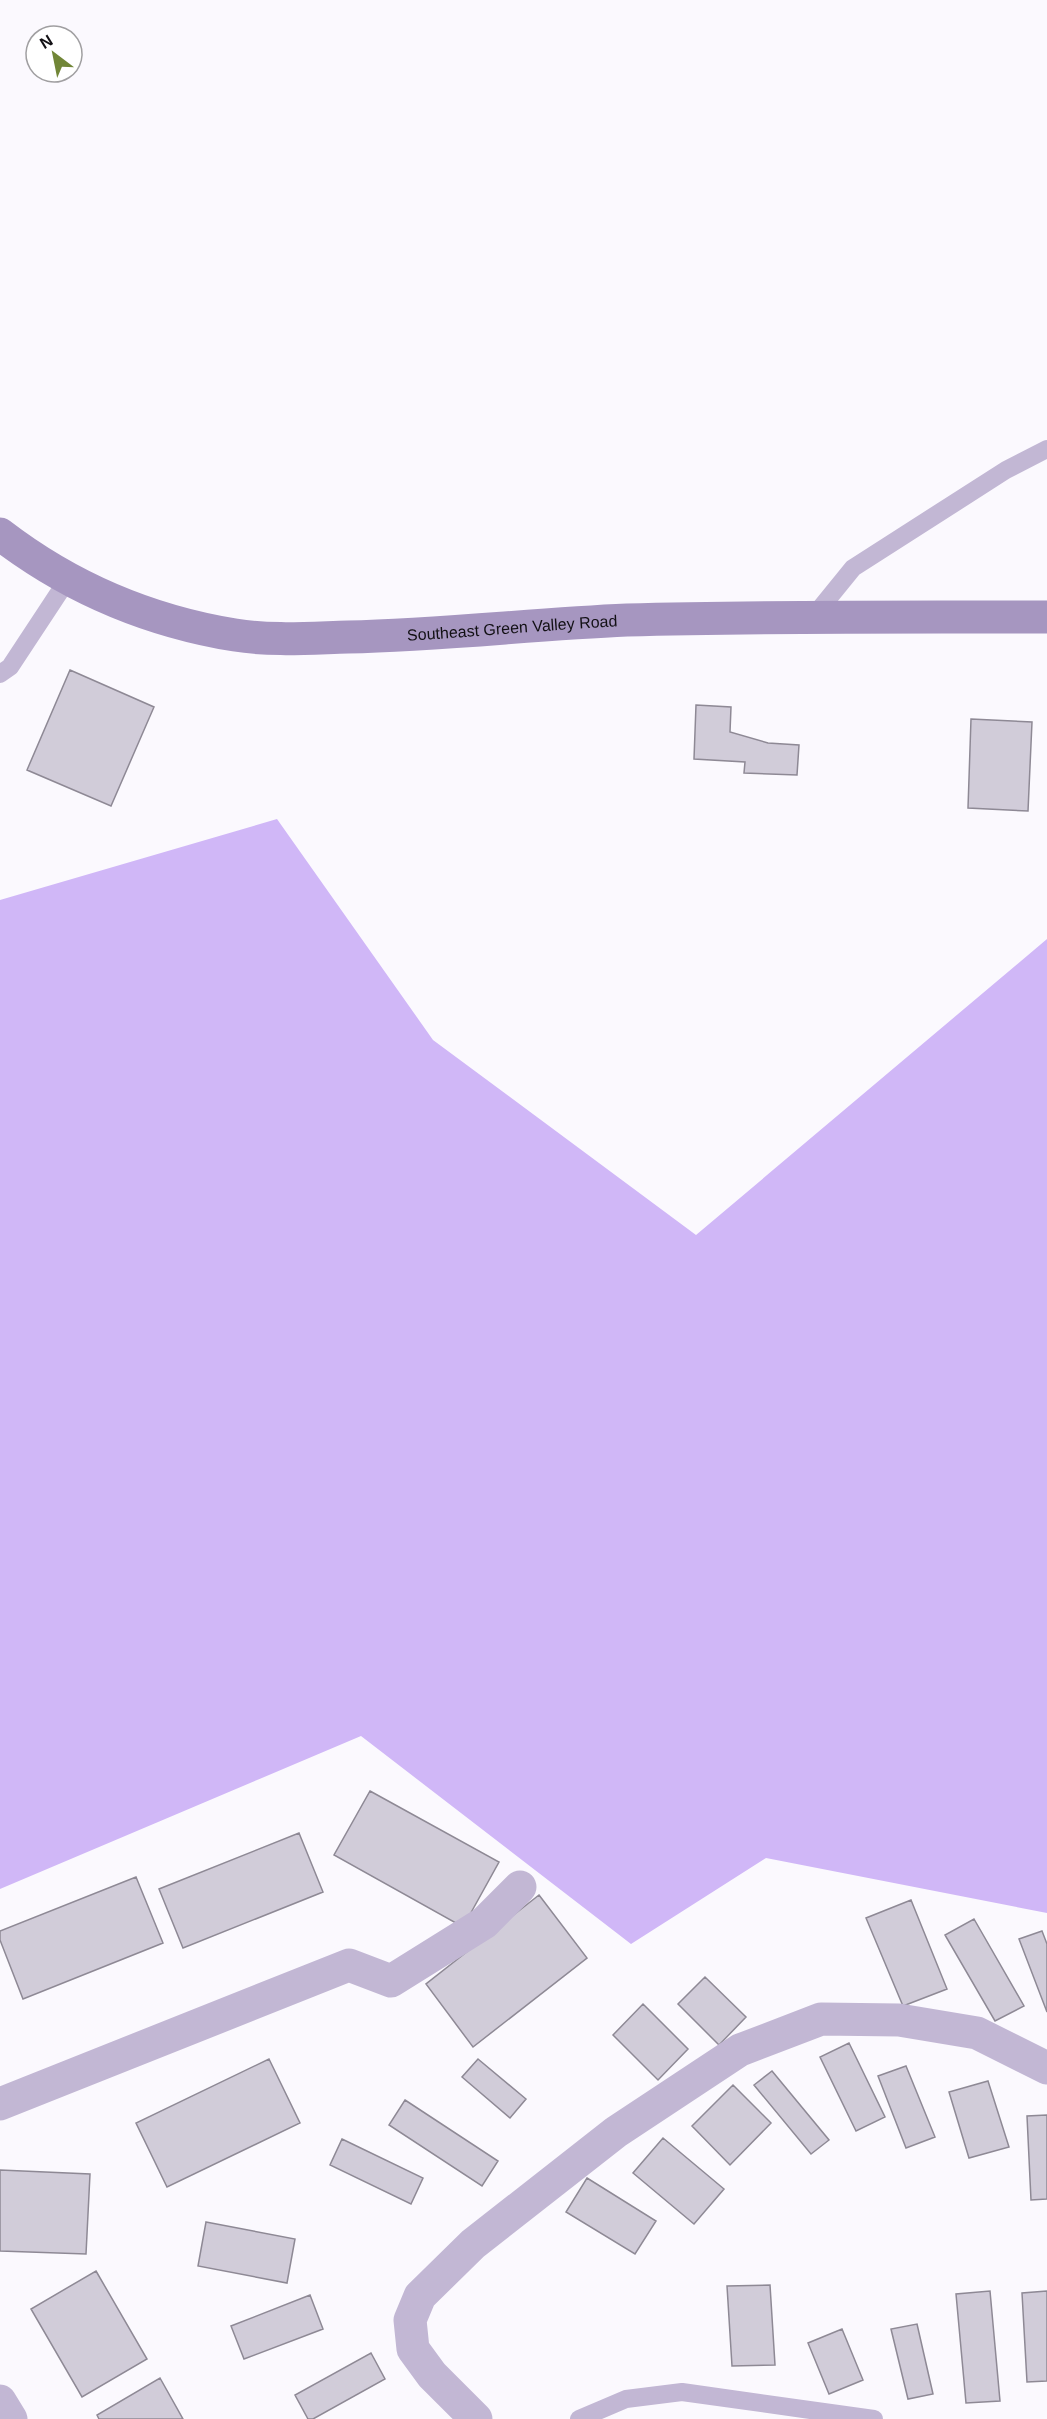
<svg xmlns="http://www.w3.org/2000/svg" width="1047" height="2419" viewBox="0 0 1047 2419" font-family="Arial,sans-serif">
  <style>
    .forest { fill: #d0b7f7 }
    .building { fill: #d1ccd9; stroke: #8e8995; stroke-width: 1.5 }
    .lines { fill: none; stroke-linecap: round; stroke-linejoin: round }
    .lane { stroke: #c2b7d4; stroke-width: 18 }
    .street { stroke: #c2b7d4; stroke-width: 33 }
    .secondary { stroke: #a696c0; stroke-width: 33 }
    .labels { text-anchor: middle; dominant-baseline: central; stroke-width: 4.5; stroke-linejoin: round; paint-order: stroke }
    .street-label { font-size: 16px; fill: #121014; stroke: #fff }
  </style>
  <rect width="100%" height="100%" fill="#fbf9fe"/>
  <path class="forest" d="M277,819l156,221 263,195 351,-296v974l-281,-55 -135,86 -270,-208 -361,153v-989z"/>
  <path class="building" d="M70,670l84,37 -43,99 -84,-36z
    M696,705l35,2 -1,25 38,11 31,2 -2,30 -53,-2 1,-11 -51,-3z
    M971,719l61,3 -4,89 -60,-3z
    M370,1791l129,71 -36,65 -129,-72z
    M299,1833l24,59 -140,56 -24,-59z
    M136,1877l27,66 -140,56 -23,-59v-9z
    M539,1895l48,63 -114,89 -47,-63z
    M911,1900l36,89 -44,17 -37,-88z
    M974,1919l50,87 -29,15 -50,-86z
    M1042,1931l5,13v68l-28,-73z
    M705,1977l41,40 -27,28 -41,-41z
    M643,2004l45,45 -30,31 -45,-45z
    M849,2043l36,74 -29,14 -36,-74z
    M269,2059l31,64 -133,64 -31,-64z
    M478,2059l48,40 -16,19 -48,-41z
    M906,2066l29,71 -29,11 -28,-72z
    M772,2071l57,69 -18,14 -57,-69z
    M988,2081l21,66 -40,11 -20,-66z
    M733,2085l38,38 -41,42 -38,-39z
    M405,2100l93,61 -16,25 -93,-61z
    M1047,2115v84l-16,1 -4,-84z
    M663,2138l61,51 -30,35 -61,-51z
    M342,2139l81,39 -12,26 -81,-39z
    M0,2170l90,4 -4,80 -86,-3z
    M587,2178l69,43 -21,33 -69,-42z
    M206,2222l89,17 -8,44 -89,-17z
    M96,2271l51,88 -65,38 -51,-88z
    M770,2285l5,80 -43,1 -5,-80z
    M990,2291l10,110 -34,2 -10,-109z
    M1047,2291v90l-20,1 -5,-89z
    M310,2295l13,34 -79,30 -13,-33z
    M917,2324l16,70 -25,5 -17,-70z
    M842,2329l21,51 -34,14 -21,-51z
    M371,2353l14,26 -72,40h-5l-13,-24z
    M160,2378l23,41h-84l-2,-4z"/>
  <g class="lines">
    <path class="lane" d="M814,616l39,-48 153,-98 41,-21
      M0,674l10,-7 58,-88
      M579,2419l47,-20 56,-7 192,27"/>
    <path class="street" d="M0,2104l349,-139 42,16 93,-58 36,-36
      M0,2401l11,18
      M476,2419l-44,-44 -19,-26 -3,-29 10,-24 53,-52 143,-112 124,-82 81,-31 78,1 78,13 70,35"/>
    <path class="secondary" id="s1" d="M0,534c69,53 149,87 235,101 37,6 75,3 113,2 93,-2 186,-13 279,-17 140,-4 280,-3 420,-3"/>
  </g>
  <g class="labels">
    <g class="street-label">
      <text stroke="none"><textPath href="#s1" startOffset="536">Southeast Green Valley Road</textPath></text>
    </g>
  </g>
  <g transform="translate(54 54) rotate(328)"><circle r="28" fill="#ffffff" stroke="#a09fa1" stroke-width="1.5"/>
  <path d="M0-4.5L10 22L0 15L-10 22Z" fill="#718637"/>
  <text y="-9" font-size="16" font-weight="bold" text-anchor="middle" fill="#121014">N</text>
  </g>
</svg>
